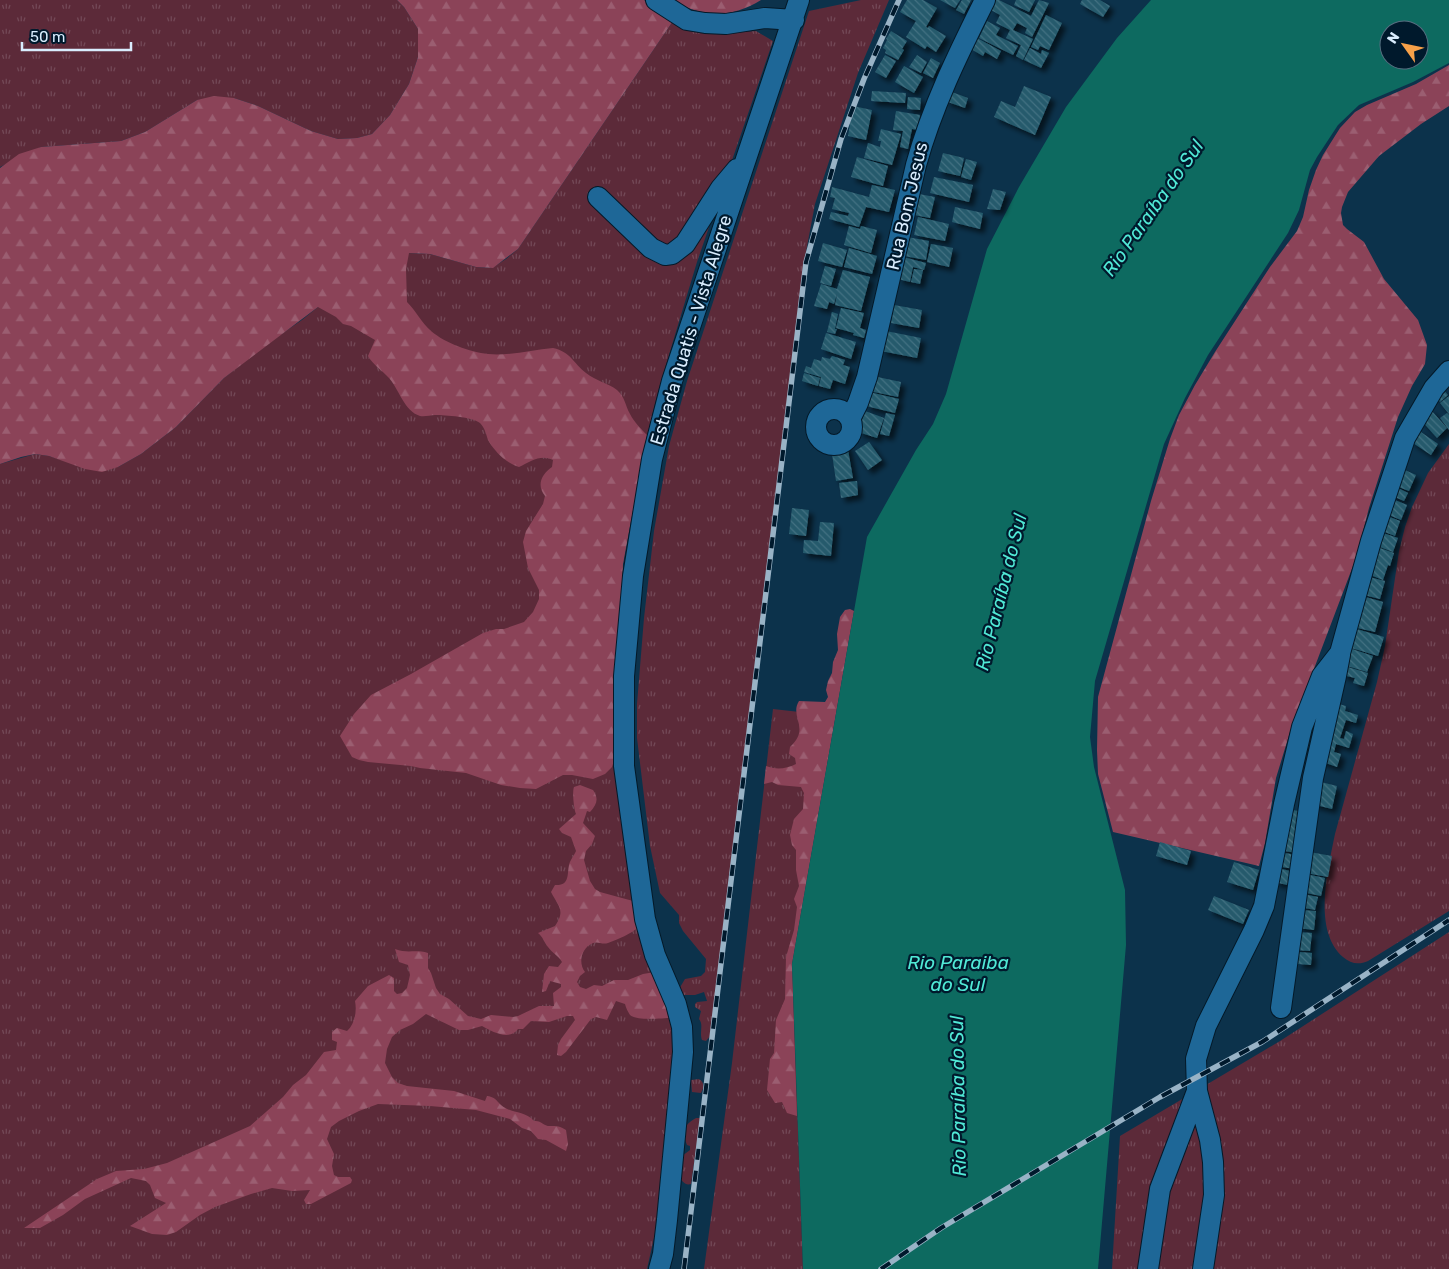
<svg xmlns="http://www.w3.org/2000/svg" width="1449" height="1269" viewBox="0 0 1449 1269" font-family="Rubik,sans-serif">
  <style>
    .grass { fill: url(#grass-tufts) }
    .forest { fill: url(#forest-firs) }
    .water { fill: #0d6a60; fill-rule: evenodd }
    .building { fill: url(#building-back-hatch); filter: url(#shadow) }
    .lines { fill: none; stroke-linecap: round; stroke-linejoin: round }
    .minor-casing { stroke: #041928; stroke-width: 22 }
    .minor { stroke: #1e6797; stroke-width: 20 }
    .rail-casing { stroke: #99b3c6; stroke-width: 5.5 }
    .rail { stroke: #00192c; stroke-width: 4; stroke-dasharray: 11; stroke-linecap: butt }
    .labels { text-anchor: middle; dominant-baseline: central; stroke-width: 4.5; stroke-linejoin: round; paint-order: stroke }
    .street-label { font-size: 18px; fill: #d9edfe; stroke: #00192c }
    .water-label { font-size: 19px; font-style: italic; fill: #50e9d6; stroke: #00192c }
  </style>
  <defs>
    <pattern id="grass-tufts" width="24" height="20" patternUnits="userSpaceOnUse" patternTransform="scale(1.25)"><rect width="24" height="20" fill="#5c2a39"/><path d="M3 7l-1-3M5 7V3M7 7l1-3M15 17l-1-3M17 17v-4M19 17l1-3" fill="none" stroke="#734957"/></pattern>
    <pattern id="forest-firs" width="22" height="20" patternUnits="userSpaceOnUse" patternTransform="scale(1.25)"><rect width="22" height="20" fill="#8b4358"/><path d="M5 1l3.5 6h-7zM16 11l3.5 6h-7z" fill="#9b5e71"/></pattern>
    <pattern id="building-back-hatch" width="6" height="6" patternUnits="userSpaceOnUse" patternTransform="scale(1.25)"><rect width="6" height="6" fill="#255a6c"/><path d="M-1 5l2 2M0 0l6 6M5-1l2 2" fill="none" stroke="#447282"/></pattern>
    <filter id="shadow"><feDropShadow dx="4.5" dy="4.5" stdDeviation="2.5" flood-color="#0009"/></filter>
  </defs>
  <rect width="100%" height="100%" fill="#0c324b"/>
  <path class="grass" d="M0,0h397l7,7 14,22v28l-9,27 -19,31 -18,19 -15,4 -19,1 -27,-8 -53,-25 -24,-8 -37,2 -52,32 -24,9 -80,6 -41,20z
    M861,0h28l-31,73 -43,131 -10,53 -94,778 -5,6 -4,-1c-3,-8 2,-15 -3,-21l2,-8 -6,-4v-3l2,-2 10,-1 -3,-9 -9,3h-13l-3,-6 6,-10 16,-3 4,-4 1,-13 -23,-28 -4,-8v-8l-19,-22 -10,-47 -13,-108v-34l7,-86 10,-87 15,-85 18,-65 122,-370z
    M673,21l68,11 15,-1 17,10 -76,221 -38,126 -26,103 -10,73 -7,118 58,356 -18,191 -9,40h-647v-805l35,-10 14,2 16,5 53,6 23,-13 35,-27 48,-49 40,-32 38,-26 38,-31 68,-36 22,1 46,13 16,1 14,-9 12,-10z
    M1449,444v467l-81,50c-9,4 -17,3 -25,-4 -31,-27 -15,-88 -8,-123l42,-152 8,-36 14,-95 6,-24 7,-20 16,-34z
    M773,709l62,7 -43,248 11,305h-99l28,-206z
    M1449,932v337h-337l8,-133 160,-95z
    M699,1079c6,4 5,8 2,14l-9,-1 -1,-12z
    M696,1118h4v3l-9,63c-6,2 -8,-3 -13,-7l4,-21 8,-6v-4l-3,-1c-5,-13 -4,-20 9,-27z"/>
  <path class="forest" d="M397,0h247l29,21 -155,228 -25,19 -17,-1 -46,-13 -21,-1 -3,16 1,33c9,9 14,20 24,29 14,12 39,21 57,23 21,2 44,-4 65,-6 18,4 20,15 33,25 10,8 22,10 31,17 8,7 8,15 13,24 4,8 11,15 17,21l-24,129 -7,118v72l-4,13 -7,7 -12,5 -21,-4h-9l-27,14 -16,-1 -19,-3 -35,-12 -46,-5 -9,-2 -43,-4 -9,-2 -7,-3 -12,-21 14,-22 17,-19 40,-21 72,-41 13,-4h8l20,-7 9,-10 6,-13v-9l-11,-22 -5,-26 3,-11 17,-27 2,-8c-9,-11 -3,-22 7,-29l1,-7c-12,-6 -22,1 -34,7 -13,-4 -24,-15 -31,-27 -2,-6 -3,-12 -8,-17 -7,-6 -35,-8 -45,-8 -5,0 -10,2 -15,1 -16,-5 -21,-27 -31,-38 -7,-8 -16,-13 -21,-22l7,-16 -24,-14 -8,-2 -7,-7 -18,-10 -94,71 -48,49 -35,27 -23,13 -16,5 -17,-3 -36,-13 -14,-2 -14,3 -21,7v-296l19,-14 22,-7 80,-6 24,-9 52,-32 17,-4 20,2 24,8 53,25 27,8 19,-1 15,-4 18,-19 19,-31 9,-27v-28l-14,-22z
    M671,0h90c-30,19 -60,17 -90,0z
    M1449,65v41l-28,18 -42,32 -31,36 -6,15 -1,6 2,12 4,4 17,13 20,37 34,41 9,25 -2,19 -13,22 -14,31 -29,91 -13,50 -66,174 -14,46 -11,65 -6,23 -146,-34 -15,-58 -1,-24 1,-53 53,-196 19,-62 9,-24 16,-30 20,-33 55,-85 27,-36 6,-14 6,-27 7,-20 7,-15 17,-27 15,-16 12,-7 49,-21z
    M850,609l4,2 -62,353 5,152 -10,-3 -5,-11 -7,1 -8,-13 3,-31 4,-6 2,-33 9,-21 1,-42 8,-27 3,-23 -3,-8 5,-13 -3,-16v-20l-4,-5 -2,-10 4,-16 9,-10 1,-16 -3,-6 -23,-2 -6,-3 -8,2 2,-18c10,4 20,3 30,-2l-1,-6 -6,-4 1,-7c21,-19 -1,-30 9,-46l26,1 3,-5 -2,-7 2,-9 4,-8 1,-11 5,-12 -1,-16 3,-17 5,-7z
    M580,785l13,5c6,9 4,14 -3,22l-3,-1 -4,12 12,13 -3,8 -6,7 -2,9 6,21 5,8 5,3 33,9 6,26c-9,7 -20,12 -31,16 -6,2 -10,-2 -15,0 -12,5 -15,20 -8,29l-5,4 -3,6 3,5 6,2 8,-4 8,1 12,-6h14l15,-6 12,-2 16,46c-9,0 -35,3 -41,-3 -2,-3 -4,-7 -5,-11l-9,-3 -9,19 -11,-3 -5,2 -25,33 -5,4 -4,-1 1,-10 3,-6 14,-19 -2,-4h-6l-18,6 -18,-1 -8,8h-5c-9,12 -25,3 -36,-3l-14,4h-9l-33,-16 -13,10 -13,6 -8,7 -5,12 -2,14 7,14 6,6 9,3 47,5 31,10 2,-5c8,1 9,4 14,9 10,9 23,5 33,16 7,-1 9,5 16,5 7,0 10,0 16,4l2,14 -2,7 -20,-11 -8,-1 -7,-8 -9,-3 -12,-9 -34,-9 -46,-4 -52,-2 -19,7 -20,10 -8,6 -4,12 7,15 -2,12 2,9 4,2h12l2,3 -1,3 -40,21h-5l-2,-4 6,-10 -18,1 -20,-3 -21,6 -36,13 -15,8 -24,17 -9,3 -15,-1 -22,-8 36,-23 -11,-5 -5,-13 -4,-4 -15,-3 -46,21 -22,16 -23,13h-16l73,-49 19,-8 28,-2 23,-6 83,-37 33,-29 10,-12 13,-10 18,-23 12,-2 1,-8 -5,-2v-8l5,-4 10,3c8,-7 10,-20 8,-30l13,-15 21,-11 5,3v13l3,3 5,-1 5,-5 3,-13 -2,-10 -9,-3 -4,-13c13,5 20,0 33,4v15l3,5 5,15 4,6 9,5 19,17 13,3 10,-4 22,2 5,-1 21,-10h15l-1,-13 8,-6v-3l-11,-3 -4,10 -4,1 2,-18 5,-8 9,1 4,-5c-3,-6 -10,-9 -14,-15 -4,-5 -5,-10 -10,-14l17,-7c11,-16 3,-20 -4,-34l4,-7c15,1 12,-11 14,-20 1,-5 5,-9 7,-14l-5,-14 -9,-4 -3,-4 17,-15c-2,-4 -4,-22 -2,-27z"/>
  <path class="water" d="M1151,0h298v63l-36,19 -54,23 -21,20 -21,32 -7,13 -11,40 -11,23 -80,122 -23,43 -21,46 -69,237 -5,56 4,30 31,123 1,55 -28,324h-295l-11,-305 75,-427 49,-87 17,-26 13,-30 41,-145 32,-62 47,-80 51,-69zM1389,30h30v30h-30z"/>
  <path class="building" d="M907,0h16l14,8 -11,19 2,1 1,-2 17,10 -10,16 -9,-6 -2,3 -19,-12 10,-16 -16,-9z
    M940,0h20l-5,8z
    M962,0h9l-7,14 -8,-4z
    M996,0h3l32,16 8,-16 10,3 -17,34 -7,-4 2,-5 -10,-5 -4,7 20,9 -10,21 -7,-4 5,-11 -15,-7 4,-8 -14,-7 4,-8 -9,-5z
    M1016,0h19l-6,12 -15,-7z
    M1082,0h18l10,6 -7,11 -23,-13z
    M1046,15l16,8 -13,27 -9,-4 -2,4 -7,-3z
    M987,21l13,7 -4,7 22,11 -5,9 -34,-17z
    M891,31l16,10 -5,8 -16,-10z
    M977,38l24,13 -4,8 -12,-7 -2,4 -12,-7z
    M887,40l17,10 -6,10 -13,-7 1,-3 -3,-2z
    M1030,48l11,6 1,-4 7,3 -8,15 -17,-8z
    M885,55l11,6 -10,17 -11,-6z
    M917,55l10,7 -6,11 -12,-6z
    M931,58l9,5 -7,15 -10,-5z
    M904,66l19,11 -9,16 -19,-11z
    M1024,86l27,11 -16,38 -41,-18 7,-16 14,6z
    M872,91l34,2 -1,10 -34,-2z
    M949,91l19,7 -3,10 -20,-7z
    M908,97l13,1 -1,12 -13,-1z
    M853,106l19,4 -6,30 -18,-4z
    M896,111l24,4 -2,15 -6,-1 -4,20 -8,-2 3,-16 -10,-1z
    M881,129l20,5 -9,31 -28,-7 4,-15 12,4 1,-6h-3z
    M943,153l21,5 -4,18 -22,-5z
    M857,157l31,9 -5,20 -32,-9z
    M966,159l11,3 -6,18 -10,-3z
    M934,177l39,8 -4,17 -39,-9z
    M872,185l23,5 -6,22 -23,-5 -7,20 -30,-8 2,-7 17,4 1,-3 -17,-4 3,-11 -5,-1 2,-10 37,10z
    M993,189l13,3 -6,18 -13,-1z
    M919,194l16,3 -5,21 -16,-3z
    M955,207l28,6 -3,16 -28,-7z
    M918,217l31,7 -4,17 -31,-6z
    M849,226l11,3 1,-3 16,4 -6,23 -27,-8z
    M907,237l22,4 -3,19 -22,-4z
    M823,243l24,7 -5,17 -24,-6z
    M931,244l22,4 -4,19 -22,-5z
    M849,248l28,8 -5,18 -28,-7z
    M903,257l23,6 -2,7 -11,-3 -3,15 -12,-3z
    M825,266l11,3 -5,17 -11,-3z
    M914,269l9,1 -3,14 -9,-2z
    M843,270l27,7 -9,34 -26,-6 2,-11 -3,10 -5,-2 -2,7 -13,-3 7,-22 16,5z
    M894,305l28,5 -3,18 -28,-5z
    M841,308l23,5 -4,15 6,2 -2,8 -11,-3 1,-2 -18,-5z
    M832,312l6,2 -3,15h2l-2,5 -8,-2z
    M886,331l35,7 -4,20 -36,-7z
    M826,333l30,9 -5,17 -30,-10z
    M832,356l13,4 -2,5 7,2 -5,17 -12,-4 -3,9 -11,-3 2,-9 -17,-5 2,-6 5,2 3,-9 7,2 1,-4 8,2z
    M804,373l16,5 -2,8 -16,-5z
    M873,376l28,6 -3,15 -29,-6z
    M1443,389l5,6 -8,7 -5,-6z
    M869,392l30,7 -4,14 -29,-7z
    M1449,396v18l-9,-11z
    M1430,409l17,19 -10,10 -18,-20z
    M865,411l19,7 -7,20 -19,-6z
    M886,413l9,2 -6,21 -9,-2z
    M1447,413l2,2v15l-9,-12z
    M1418,430l20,14 -7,11 -21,-14z
    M869,442l13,18 -14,10 -13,-19z
    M847,444l6,34 -17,3 -5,-34z
    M1398,467l18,8 -7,16 -18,-7z
    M857,481l1,14 -17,3 -2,-15z
    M1392,485l16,8 -4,8 -16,-7z
    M1390,498l17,7 -6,15 -17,-7z
    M792,508l17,2 -3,26 -17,-2z
    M1382,514l18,7 -5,15 -18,-7z
    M820,522l14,1 -3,33 -28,-3 1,-13 14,1z
    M1377,531l21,7 -5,14 -21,-8z
    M1374,546l20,7 -4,13 -2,-1 -5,15 -18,-7 5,-14 10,3 -10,-4z
    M1365,576l20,5 -5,18 -20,-5z
    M1362,596l21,6 -8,30 -22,-5z
    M1353,628l31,9 -6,19 -30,-9z
    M1349,648l24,8 -6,16 -23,-7z
    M1344,666l24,7 -4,13 -11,-3 2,-5 -13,-3z
    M1335,703l11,3 -1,5 13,4 -2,8 -10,-3 -6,18 4,1 2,-8 7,3 -4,14 -13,-4 -2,8 7,2 -4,13 -20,-7z
    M1307,725l12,4 -7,20 -11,-4z
    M1317,781l20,5 -5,23 -20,-5z
    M1287,809l17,3 -8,41 -17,-3z
    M1160,842l31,9 -4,14 -31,-9z
    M1304,851l28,5 -4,21 -28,-5z
    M1278,852l19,3 -2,14 -20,-3z
    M1234,862l25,8 -6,20 -26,-8z
    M1277,868l18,4 -3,14 -18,-4z
    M1306,874l19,4 -4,18 -19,-4z
    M1303,894l15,3 -3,13 -15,-3z
    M1214,896l35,14 -6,14 -35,-14z
    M1300,910l16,1 -2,19 -16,-2z
    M1296,932l16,1 -2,18 -16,-1z
    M1299,952l13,1 -1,12 -13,-1z"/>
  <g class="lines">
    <defs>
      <path id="minor" d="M656,0l31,20 18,3 21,1 39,-6 29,2
        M598,197l53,51 14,7 7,-1 13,-10 36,-56 16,-19
        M816 427a18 18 0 1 1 36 0a18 18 0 1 1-36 0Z
        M850,419l8,-16 9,-26 49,-212c16,-58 42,-111 69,-165
        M1281,1008l32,-230 23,-102 4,-21
        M659,1269l4,-15 4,-34 16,-168 -1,-25 -6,-23 -21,-49 -10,-36 -21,-153v-90l9,-100 19,-117 20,-78 127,-381
        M1148,1269l12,-80 37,-98
        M1203,1269l11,-74 -1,-33 -3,-22 -13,-49 -1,-32 10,-33 48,-96 10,-24 20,-102 18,-77 20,-51 18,-23 31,-112 34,-103 29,-50 15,-17"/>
    </defs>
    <use href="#minor" class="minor-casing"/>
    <use href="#minor" class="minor"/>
    <defs>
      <path id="rail" d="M684,1269l122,-1007 35,-123 23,-60 35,-79
        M881,1269l60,-41 219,-131 102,-55 187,-122"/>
    </defs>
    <use href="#rail" class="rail-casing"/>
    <use href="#rail" class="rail"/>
  </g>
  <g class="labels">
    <g class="street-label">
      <text transform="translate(907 206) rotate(-77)">Rua Bom Jesus</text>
      <text transform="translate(691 330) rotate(-73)">Estrada Quatis - Vista Alegre</text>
    </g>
    <g class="water-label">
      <text transform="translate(1153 208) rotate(-55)">Rio Paraíba do Sul</text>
      <text transform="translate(1001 592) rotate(-76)">Rio Paraíba do Sul</text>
      <text x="958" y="962">Rio Paraiba<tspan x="958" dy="22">do Sul</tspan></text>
      <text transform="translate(958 1096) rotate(-91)">Rio Paraíba do Sul</text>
    </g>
  </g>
  <g transform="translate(1404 45) rotate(303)"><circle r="24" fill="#00192c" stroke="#576e80"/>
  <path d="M0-4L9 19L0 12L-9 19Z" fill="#f7a149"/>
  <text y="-8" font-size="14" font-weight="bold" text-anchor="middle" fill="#d9edfe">N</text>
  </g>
  <path d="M22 42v8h109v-8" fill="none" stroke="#d9edfe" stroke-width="2.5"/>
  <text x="30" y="42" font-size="15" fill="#d9edfe" stroke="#00192c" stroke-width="4" paint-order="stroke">50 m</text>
</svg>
